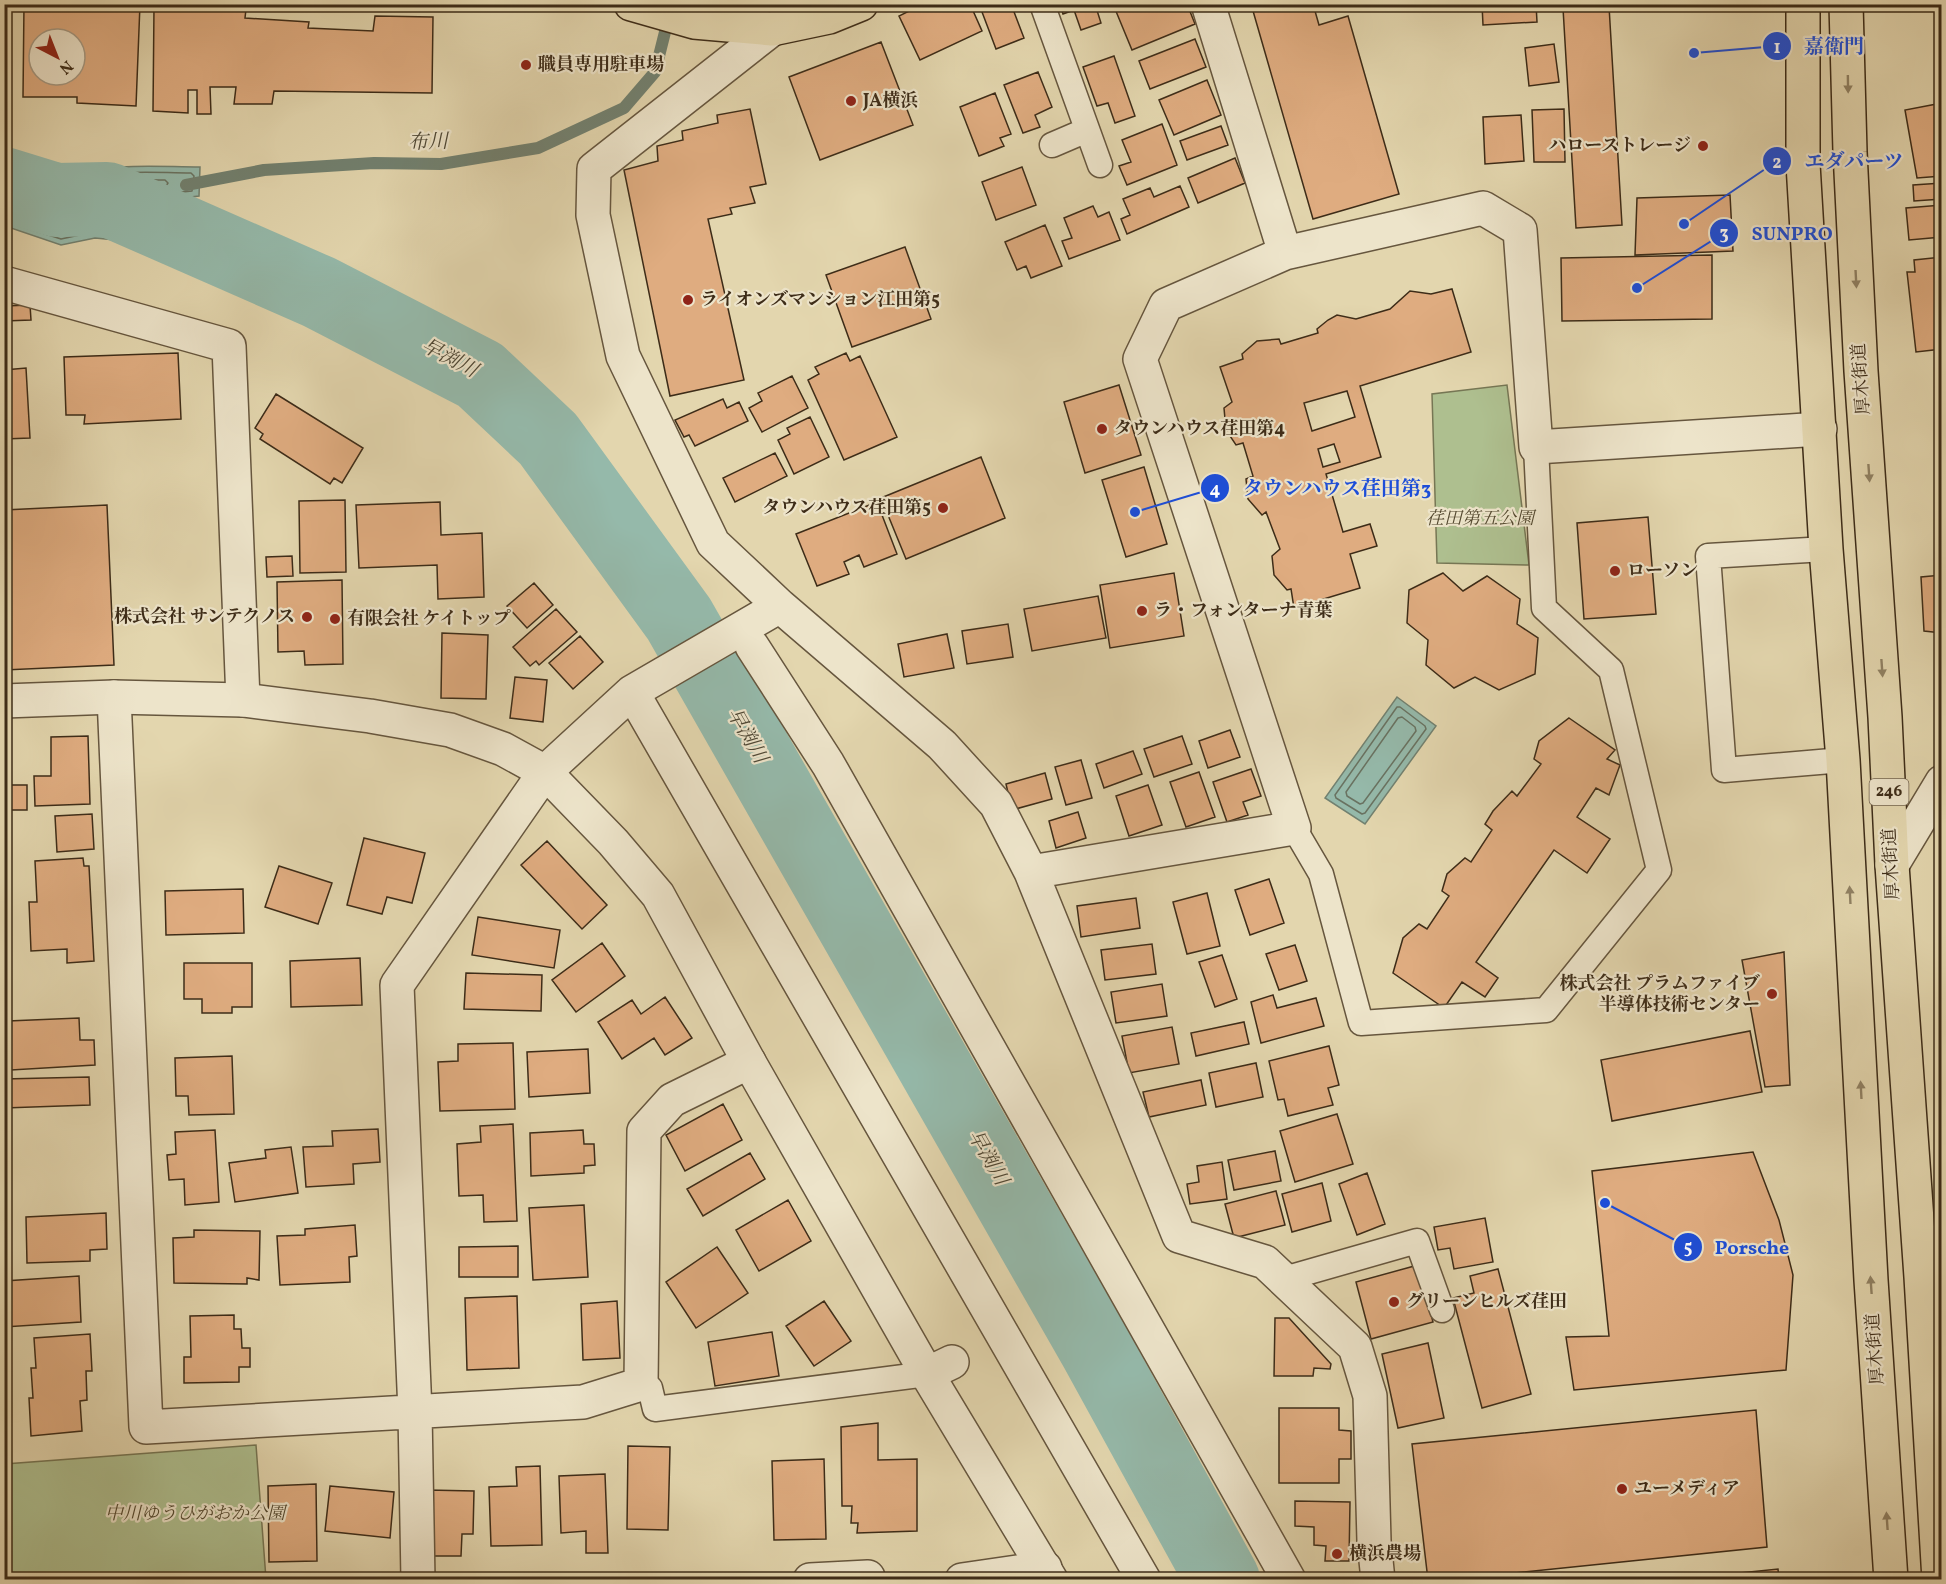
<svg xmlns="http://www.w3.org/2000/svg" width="1946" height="1584" viewBox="0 0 1946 1584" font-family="Vollkorn,'Noto Serif JP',serif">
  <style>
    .green { fill: #aebf8f; stroke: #767654; stroke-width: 1.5 }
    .water { fill: #95b9aa; stroke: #728170; stroke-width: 1.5 }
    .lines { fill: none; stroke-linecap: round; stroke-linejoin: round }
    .shore { stroke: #697261; stroke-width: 1.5 }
    .stream { stroke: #728170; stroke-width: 12 }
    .river { stroke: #95b9aa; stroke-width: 74 }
    .building { fill: #dfac80; stroke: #3d2c18; stroke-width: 1.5; fill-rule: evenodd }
    .service-casing { stroke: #66563e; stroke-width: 27 }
    .pedestrian-casing { stroke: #66563e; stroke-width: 36 }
    .minor-casing { stroke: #66563e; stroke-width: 36 }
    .tertiary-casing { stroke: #66563e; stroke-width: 36 }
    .primary-casing { stroke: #3d2c18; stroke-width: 36 }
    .trunk-casing { stroke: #3d2c18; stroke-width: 36 }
    .service { stroke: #ede4ca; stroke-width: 24 }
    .pedestrian { stroke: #ede4ca; stroke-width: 33 }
    .minor { stroke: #ede4ca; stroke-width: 33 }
    .tertiary { stroke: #ede4ca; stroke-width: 33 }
    .primary { stroke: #e3d6ae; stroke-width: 33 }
    .trunk { stroke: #e3d6ae; stroke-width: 33 }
    .oneway { fill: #908163 }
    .poi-dot { fill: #8f2418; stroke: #ede4ca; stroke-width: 2 }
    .labels { text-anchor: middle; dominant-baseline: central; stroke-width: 4.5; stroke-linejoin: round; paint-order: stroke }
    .shield { fill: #ede4ca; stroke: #72634d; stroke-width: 1.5 }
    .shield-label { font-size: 16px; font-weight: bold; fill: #3d2c18 }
    .poi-label { font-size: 18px; font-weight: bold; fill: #3d2c18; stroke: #ede4ca; text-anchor: start }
    .street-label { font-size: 18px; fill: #3d2c18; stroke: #ede4ca }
    .park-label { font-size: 18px; font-style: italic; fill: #544930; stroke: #ede4ca }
    .water-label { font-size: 20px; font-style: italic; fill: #4f4835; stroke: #ede4ca }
    .leader { fill: none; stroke: #1d4ed8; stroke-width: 2 }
    .callout-dot { fill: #1d4ed8; stroke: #ede4ca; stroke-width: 2 }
    .mark-label { font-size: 18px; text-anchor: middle; font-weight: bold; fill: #fff }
    .callout-label { font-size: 20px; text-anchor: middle; font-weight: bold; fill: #1d4ed8; stroke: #ede4ca; stroke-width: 4.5; stroke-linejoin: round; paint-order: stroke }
  </style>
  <rect width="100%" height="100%" fill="#e3d6ae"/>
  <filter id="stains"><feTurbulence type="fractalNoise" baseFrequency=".00333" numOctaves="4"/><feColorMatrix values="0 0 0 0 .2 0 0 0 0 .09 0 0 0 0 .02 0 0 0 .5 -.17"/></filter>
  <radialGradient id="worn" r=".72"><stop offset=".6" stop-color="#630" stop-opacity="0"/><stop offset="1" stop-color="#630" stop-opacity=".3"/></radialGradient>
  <path class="green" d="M1507,385l22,180 -92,-2 -5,-169z
    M256,1445l10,134h-261v-115z"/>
  <path class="water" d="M4,164c44,12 74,5 117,3 26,-2 53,0 79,0l-1,29 -52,6 42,11 -24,48 -39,-20 -31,-3 -34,7 -56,-19z
    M1397,697l39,29 -71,98 -40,-26z"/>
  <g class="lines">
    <path class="shore" d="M4,170c42,11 75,5 117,3 23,-2 47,0 70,0l3,3 -2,15 -40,4 -6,5v5l4,5 28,8 -17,33 -33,-16 -34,-3 -33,7 -57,-18
      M4,178c44,12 76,4 119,2 14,-1 28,0 42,0l3,3 -2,3 -20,3c-4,4 -7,6 -8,12 -2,17 19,17 29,22l-9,18 -30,-14 -34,-2 -32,6 -58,-18
      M4,187l17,4 44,3 64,-5 2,3 -2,13 3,11 -3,2 -36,-2 -30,6 -50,-17 -9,-1
      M1397,707h3l25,19 1,3 -61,84 -3,1 -26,-16 -1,-3z
      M1402,717l13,10 1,4 -53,72 -3,1 -13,-8 -1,-4 52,-74z"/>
    <path class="stream" d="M186,185l78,-15 110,-7 67,1 97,-16 86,-40 31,-36 10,-40 7,-15"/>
    <path class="river" d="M4,184l52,16 51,-1 212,93 161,83 68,64 131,180 417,730 127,231"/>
  </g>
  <path class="building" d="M24,4h116l-4,102 -59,-3v-6h-54zM39,39h36v36h-36z
    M923,4h27l3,7 17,-7 12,27 -62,29 -21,-44z
    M979,4h32l13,34 -28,11z
    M1060,4h35l6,19 -20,7 -7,-20 -11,4z
    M1113,4h74l8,20 -63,26z
    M1251,4h62l6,21 29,-9 51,178 -86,25z
    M1347,4h48l-47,5z
    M1482,4h54l1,18 -54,3z
    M1609,6l13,219 -46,3 -13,-220z
    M154,7l92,2 -1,9 64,4 -1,6 65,3 2,-15 58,1 -1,76 -158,-2 -2,13h-38l2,-17h-26l1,27h-14v-24h-9v23l-35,-2z
    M1195,39l11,28 -56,22 -11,-28z
    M881,42l32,83 -93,35 -31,-83z
    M1554,44l5,38 -30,4 -4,-38z
    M1114,56l21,60 -20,7 -7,-20 -11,3 -14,-39z
    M1038,72l14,35 -17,8 5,12 -17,6 -19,-48z
    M1207,80l14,35 -47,20 -15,-35z
    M995,93l16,41 -11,4 4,8 -25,10 -19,-49z
    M1942,103v73l-25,2 -12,-68z
    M750,109l16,75 -16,3 5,16 -25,5 2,6 -24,5 36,161 -74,16 -46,-226 34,-9 -1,-15 26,-6 -1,-9 36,-8 -1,-8z
    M1564,109l1,53h-31l-2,-52z
    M1521,115l3,46 -39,3 -2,-47z
    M1162,124l15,41 -50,20 -8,-19 12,-4 -9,-22z
    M1221,126l7,19 -41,15 -7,-19z
    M1235,158l10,25 -47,20 -10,-25z
    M1022,167l14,38 -40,15 -14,-38z
    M1942,183v16l-28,2 -1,-16z
    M1180,186l9,21 -62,27 -6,-15 9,-4 -7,-16 27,-11 4,9z
    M1730,195l3,56 -98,4 2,-57z
    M1942,205v32l-33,3 -3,-32z
    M1093,206l5,11 11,-5 11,28 -51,19 -7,-18 10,-3 -8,-20z
    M1045,225l17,41 -31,12 -5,-12 -9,4 -12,-28z
    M905,247l26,72 -79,28 -26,-72z
    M1712,255v64l-150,2 -1,-63z
    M1942,257v92l-26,3 -9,-80h8l-1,-12z
    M1452,289l19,63 -111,34 21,71 -55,17 17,58 27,-8 7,22 -27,8 10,34 -66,20 -3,-19 -4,1 -13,-15 -2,-19 8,-7 -14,-37 -4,3 -14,-16 -2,-20 7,-3 -10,-33 -7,2 -10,-15 -2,-22 8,-6 -12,-35 23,-8 -1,-5 15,-13 22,-2 2,5 37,-11 -1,-4 11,-9 9,-5 19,4 34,-10 20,-18 21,3zM1347,391l8,26 -43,14 -8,-28zM1334,444l6,18 -17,5 -5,-18z
    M30,305l1,15 -27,1v-15z
    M178,353l3,66 -97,5 1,-9h-19l-2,-58z
    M846,353l4,8 10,-5 37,81 -53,23 -36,-80 11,-6 -4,-7z
    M26,368l4,70 -26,1v-69z
    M792,376l16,32 -46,24 -13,-24 13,-7 -4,-8z
    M1119,385l22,70 -56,18 -21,-71z
    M276,394l87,54 -21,35 -8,-5 -4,6 -70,-45 3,-5 -8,-6z
    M723,399l4,9 12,-6 9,19 -53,25 -6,-11 -5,2 -9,-17z
    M810,417l19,40 -35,17 -16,-34 12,-6 -3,-6z
    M775,453l12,23 -52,26 -12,-24z
    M981,457l24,61 -99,41 -25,-61z
    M1144,467l23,77 -41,13 -24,-77z
    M1942,473v33h-1l-2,-32z
    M345,500l1,72 -46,1 -1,-72z
    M440,502l1,33 41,-2 2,64 -46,2 -1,-34 -78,3 -3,-63z
    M877,502l20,52 -33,13 -5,-12 -15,7 5,12 -32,12 -21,-52z
    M107,505l7,160 -110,5v-160z
    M1648,517l8,97 -72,5 -7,-96z
    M292,556l1,20 -26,1 -1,-20z
    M1174,573l10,63 -74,12 -10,-63z
    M1443,573l20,18 24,-15 33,23 -3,25 21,14 -3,36 -36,16 -24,-13 -21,11 -28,-23 2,-25 -21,-17 2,-33z
    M1942,575v58l-18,-2 -3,-54z
    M342,580l1,84 -38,1 -1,-14 -26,1 -1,-70z
    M534,583l19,22 -26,23 -20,-22z
    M1098,596l8,42 -74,13 -8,-42z
    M556,609l21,23 -38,33 -3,-4 -6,5 -17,-19z
    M1008,624l5,33 -46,7 -5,-33z
    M442,633l46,2 -2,64 -45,-1z
    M947,634l7,34 -50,9 -6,-33z
    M580,636l23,26 -30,27 -24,-26z
    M515,677l32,3 -4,42 -33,-4z
    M1569,718l46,32 -8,9 13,6 -11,30 -13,-7 -19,29 33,22 -23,34 -33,-23 -78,112 22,16 -13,19 -23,-15 -18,26 -51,-35 10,-35 16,-14 8,5 22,-33 -7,-5 5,-17 18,-16 6,4 21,-32 -7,-6 8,-13 19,-20 5,5 24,-32 -7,-5 5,-18z
    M1230,730l10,27 -32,11 -9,-27z
    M88,736l2,68 -55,2 -1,-30h17v-39z
    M1182,736l10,28 -38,13 -10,-28z
    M1133,751l9,23 -38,14 -8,-24z
    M1081,760l11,38 -26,7 -11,-38z
    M1251,769l10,27 -18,6 5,13 -21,7 -14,-40z
    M1199,772l16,45 -29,10 -16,-45z
    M1045,773l7,26 -40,11 -6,-26z
    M4,785h23v25h-23z
    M1148,785l14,40 -33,11 -13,-40z
    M1078,812l8,26 -30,10 -7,-27z
    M92,814l2,35 -37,3 -2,-36z
    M364,838l61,15 -13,50 -25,-6 -5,17 -35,-9z
    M547,841l60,64 -25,24 -61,-64z
    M83,858l1,8h5l5,95 -27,2v-14l-36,2 -2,-49h8l-2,-41z
    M279,866l53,17 -14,41 -53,-17z
    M1269,879l15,44 -34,12 -15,-45z
    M243,889l1,44 -78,2 -1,-44z
    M1207,893l13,53 -33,8 -14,-52z
    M1136,898l4,30 -59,9 -4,-31z
    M478,917l82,13 -6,38 -82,-13z
    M602,943l23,33 -49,36 -24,-32z
    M1152,944l4,30 -51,6 -4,-30z
    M1295,945l12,36 -28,9 -13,-36z
    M1784,952l6,133 -25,2 -23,-127z
    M1222,955l15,44 -22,8 -16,-45z
    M360,958l2,47 -71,2 -1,-46z
    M184,963h68v44h-20v6h-30v-14h-18z
    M466,973l76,2 -1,36 -77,-2z
    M1162,984l5,32 -51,7 -5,-31z
    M1273,995l4,13 39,-10 8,28 -63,17 -10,-41z
    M665,997l27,41 -27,17 -11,-17 -32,21 -24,-37 34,-22 9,14z
    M79,1018l1,22h14l1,25 -84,5 -3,-49z
    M1244,1022l5,22 -53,12 -5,-23z
    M1172,1027l7,37 -50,9 -7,-37z
    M1750,1031l12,61 -150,29 -11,-61z
    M513,1043l2,66 -75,2 -2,-49 20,-1v-17z
    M1329,1046l10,39 -11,3 5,17 -45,11 -4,-17 -6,1 -9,-39z
    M588,1049l2,44 -61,4 -2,-45z
    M232,1056l2,58 -45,1 -1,-19h-12l-1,-38z
    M1256,1063l7,34 -47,10 -7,-34z
    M89,1077l1,28 -86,3v-29z
    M1201,1080l5,25 -57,12 -6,-25z
    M723,1104l19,36 -57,31 -19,-36z
    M1337,1114l16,50 -58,18 -15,-51z
    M513,1124l4,97 -33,1 -1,-27 -24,1 -2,-52 24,-2 -1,-16z
    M378,1129l2,33 -27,2 1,20 -48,3 -3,-40 30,-1 -1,-15z
    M215,1130l4,72 -34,3 -1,-26 -15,1 -2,-25 9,-1 -1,-22z
    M583,1130l1,14h10l1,21 -11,1v7l-53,3 -1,-43z
    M291,1147l7,46 -63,9 -6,-39 37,-5 -1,-8z
    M1275,1151l6,30 -47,9 -6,-30z
    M1753,1152l26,68 14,55 -7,95 -212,20 -8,-53 43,-1 -17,-165z
    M750,1153l15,26 -62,37 -16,-27z
    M1222,1162l5,37 -37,5 -3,-20 12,-2 -2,-16z
    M1367,1173l18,51 -28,11 -18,-51z
    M1322,1183l9,38 -39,11 -10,-38z
    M1276,1191l9,34 -51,13 -9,-34z
    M788,1200l23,41 -52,30 -23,-41z
    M584,1205l4,72 -55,3 -4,-72z
    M106,1213l1,36 -17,1v11l-63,2 -1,-46z
    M1485,1218l8,44 -39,7 -4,-21 -12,2 -4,-23z
    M355,1225l2,31 -8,1 1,25 -70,3 -3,-49 28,-1v-6z
    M194,1230l66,1 -1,49 -12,-2v6l-73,-1 -1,-45 21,-1z
    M518,1246v31h-59v-30z
    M717,1247l31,46 -52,35 -30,-46z
    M1418,1265l15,57 -62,17 -15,-57z
    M1498,1269l33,125 -49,14 -29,-110 21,-5 -4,-17z
    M79,1276l2,46 -77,5v-46z
    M517,1296l2,72 -52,2 -2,-72z
    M617,1301l3,57 -37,2 -2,-56z
    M824,1301l27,40 -37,25 -28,-40z
    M234,1315v14h7l1,19h8v19h-11v15l-55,1v-26h7l-1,-41z
    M1275,1318h14l42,46 -1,5 -16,-1 -1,8h-39z
    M772,1332l7,44 -64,10 -7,-44z
    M90,1334l2,37h-6l1,29 -7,1 2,30 -51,5 -2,-38h4l-2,-30h5l-2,-30z
    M1428,1343l16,75 -46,10 -16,-74z
    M1279,1408h60v22l12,1v28h-12v24h-60z
    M1756,1410l11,137 -321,33h-18l-16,-136z
    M878,1423v37l39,-1v72l-60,2 1,-10h-7l1,-17h-10l-1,-79z
    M628,1446l42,1 -2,83 -41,-1z
    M824,1459l2,80 -52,1 -2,-79z
    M540,1466l2,79 -51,1 -2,-59 28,-1 -1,-19z
    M605,1474l3,79h-22v-22l-25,2 -2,-57z
    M316,1484l1,77 -48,1 -1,-76z
    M330,1486l64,6 -4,46 -65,-7z
    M427,1490l47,1 -1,43h-11l-1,22h-34z
    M1295,1501l55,1 -1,59h-24l1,-15 -12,-1v-18l-19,-1z
    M1778,1569l1,11h-108z
    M1627,1573l1,7h-69z"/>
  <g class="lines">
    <defs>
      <path id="service" d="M1042,4l58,161
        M1052,145l35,-15
        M1826,549l-118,7 16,214 119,-10
        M1294,828l27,46 40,149 185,-13 113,-140 -48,-200 -67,-62 -8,-161
        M1284,1279l133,-38 25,69
        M641,1384l9,4 5,21 272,-35"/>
      <path id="pedestrian" d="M752,646l76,118 461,816"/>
      <path id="minor" d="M1208,4l77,249
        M772,29l-178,140 -1,46 30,141 90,187 67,63 162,139 54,59 35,68 263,-44 -154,-469 26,-54 119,-52 198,-45 37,22 16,217 284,-18
        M4,283l225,63 14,354
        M632,692l512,888
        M114,697l32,730 437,-25 58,-18 3,-253 28,-31 77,-38
        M1892,865l50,-83
        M1031,872l148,364 86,26 90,85 15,49 4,145 4,39
        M927,1374l25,-12
        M418,1580l-3,-168 -18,-427 148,-213 87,-80 148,-86
        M810,1580l58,-3v3
        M962,1580l83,-12"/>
      <path id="tertiary" d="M4,701l110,-4 129,3 127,16 80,14 53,19 42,23 68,70 45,53 91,167 178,312 124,206"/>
      <path id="primary" d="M631,4l63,18 78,7 57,-12 32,-13"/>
      <path id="trunk" d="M1803,4v160l23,385 17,211 28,520 20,300
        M1846,4l4,148 11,219 24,346 7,148 29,412 18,303"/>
    </defs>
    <use href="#service" class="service-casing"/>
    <use href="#pedestrian" class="pedestrian-casing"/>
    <use href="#minor" class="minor-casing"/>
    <use href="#tertiary" class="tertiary-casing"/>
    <use href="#primary" class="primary-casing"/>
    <use href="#trunk" class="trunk-casing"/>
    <use href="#service" class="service"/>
    <use href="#pedestrian" class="pedestrian"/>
    <use href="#minor" class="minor"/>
    <use href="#tertiary" class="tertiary"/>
    <use href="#primary" class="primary"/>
    <use href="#trunk" class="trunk"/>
  </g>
  <defs><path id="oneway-solid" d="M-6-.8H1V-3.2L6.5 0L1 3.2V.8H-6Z" transform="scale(1.5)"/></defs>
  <g class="oneway">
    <use href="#oneway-solid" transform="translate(1848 84) rotate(89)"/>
    <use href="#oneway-solid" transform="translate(1856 279) rotate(87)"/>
    <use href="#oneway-solid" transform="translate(1869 473) rotate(86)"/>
    <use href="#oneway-solid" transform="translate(1882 668) rotate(86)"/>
    <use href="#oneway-solid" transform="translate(1850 895) rotate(-93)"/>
    <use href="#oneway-solid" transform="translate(1861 1090) rotate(-93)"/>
    <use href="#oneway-solid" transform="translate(1871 1285) rotate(-94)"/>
    <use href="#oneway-solid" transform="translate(1887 1521) rotate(-94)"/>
  </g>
  <g class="poi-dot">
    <circle cx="526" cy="65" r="6"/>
    <circle cx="851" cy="101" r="6"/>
    <circle cx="1703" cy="146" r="6"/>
    <circle cx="688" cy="300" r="6"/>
    <circle cx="1102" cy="429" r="6"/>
    <circle cx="943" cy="508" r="6"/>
    <circle cx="1615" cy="571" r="6"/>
    <circle cx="1142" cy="611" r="6"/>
    <circle cx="307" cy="617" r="6"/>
    <circle cx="335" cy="619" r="6"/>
    <circle cx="1772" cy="994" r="6"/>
    <circle cx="1394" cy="1302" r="6"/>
    <circle cx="1622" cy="1489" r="6"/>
    <circle cx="1337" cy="1554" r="6"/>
  </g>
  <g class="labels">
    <rect class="shield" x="1869.5" y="779" width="39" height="26" rx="4.5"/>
    <g class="shield-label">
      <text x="1889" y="792">246</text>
    </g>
    <g class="poi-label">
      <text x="538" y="65">職員専用駐車場</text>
      <text x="863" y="101">JA横浜</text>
      <text x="1691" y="146" text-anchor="end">ハローストレージ</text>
      <text x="700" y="300">ライオンズマンション江田第5</text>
      <text x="1114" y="429">タウンハウス荏田第4</text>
      <text x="931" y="508" text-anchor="end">タウンハウス荏田第5</text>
      <text x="1627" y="571">ローソン</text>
      <text x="1154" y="611">ラ・フォンターナ青葉</text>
      <text x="295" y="617" text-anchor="end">株式会社 サンテクノス</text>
      <text x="347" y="619">有限会社 ケイトップ</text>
      <text x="1760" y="984" text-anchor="end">株式会社 プラムファイブ<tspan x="1760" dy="21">半導体技術センター</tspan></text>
      <text x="1406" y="1302">グリーンヒルズ荏田</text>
      <text x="1634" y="1489">ユーメディア</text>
      <text x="1349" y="1554">横浜農場</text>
    </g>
    <g class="street-label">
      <text transform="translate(1862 379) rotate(-94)">厚木街道</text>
      <text transform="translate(1892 864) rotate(-93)">厚木街道</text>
      <text transform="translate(1876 1349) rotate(-94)">厚木街道</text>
    </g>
    <g class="park-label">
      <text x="1480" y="519">荏田第五公園</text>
      <text x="195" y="1514">中川ゆうひがおか公園</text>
    </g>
    <g class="water-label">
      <text transform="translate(428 143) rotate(-2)">布川</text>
      <text transform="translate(449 359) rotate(28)">早渕川</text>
      <text transform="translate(746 736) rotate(60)">早渕川</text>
      <text transform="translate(987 1158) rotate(60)">早渕川</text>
    </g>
  </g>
  <path class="leader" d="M1694 53L1777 46M1684 224L1777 161M1637 288L1724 233M1135 512L1215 488M1605 1203L1688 1247"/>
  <g class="callout-dot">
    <circle cx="1694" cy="53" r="6"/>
    <circle cx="1684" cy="224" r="6"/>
    <circle cx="1637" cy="288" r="6"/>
    <circle cx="1135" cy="512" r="6"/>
    <circle cx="1605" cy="1203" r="6"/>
    <circle cx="1777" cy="46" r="15"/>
    <circle cx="1777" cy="161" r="15"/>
    <circle cx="1724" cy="233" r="15"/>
    <circle cx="1215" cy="488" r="15"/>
    <circle cx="1688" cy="1247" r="15"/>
  </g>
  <g class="mark-label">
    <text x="1777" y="53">1</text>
    <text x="1777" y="168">2</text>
    <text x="1724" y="239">3</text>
    <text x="1215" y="495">4</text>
    <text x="1688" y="1253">5</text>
  </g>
  <g class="callout-label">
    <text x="1834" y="53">嘉衛門</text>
    <text x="1854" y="168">エダパーツ</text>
    <text x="1792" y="240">SUNPRO</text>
    <text x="1337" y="495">タウンハウス荏田第3</text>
    <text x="1752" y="1254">Porsche</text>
  </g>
  <rect width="1946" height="1584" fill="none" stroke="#e3d6ae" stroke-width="24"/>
  <rect x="6" y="6" width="1934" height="1572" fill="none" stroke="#3d2c18" stroke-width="3"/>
  <rect x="12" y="12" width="1922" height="1560" fill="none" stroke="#3d2c18" stroke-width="1.5"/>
  <g transform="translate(57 57) rotate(138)"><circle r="28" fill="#ede4ca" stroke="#a79a83" stroke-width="1.5"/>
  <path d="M0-4.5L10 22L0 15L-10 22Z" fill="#8f2418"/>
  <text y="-9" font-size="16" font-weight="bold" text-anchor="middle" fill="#3d2c18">N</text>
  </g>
  <rect width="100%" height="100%" filter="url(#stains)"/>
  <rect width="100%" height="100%" fill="url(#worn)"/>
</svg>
